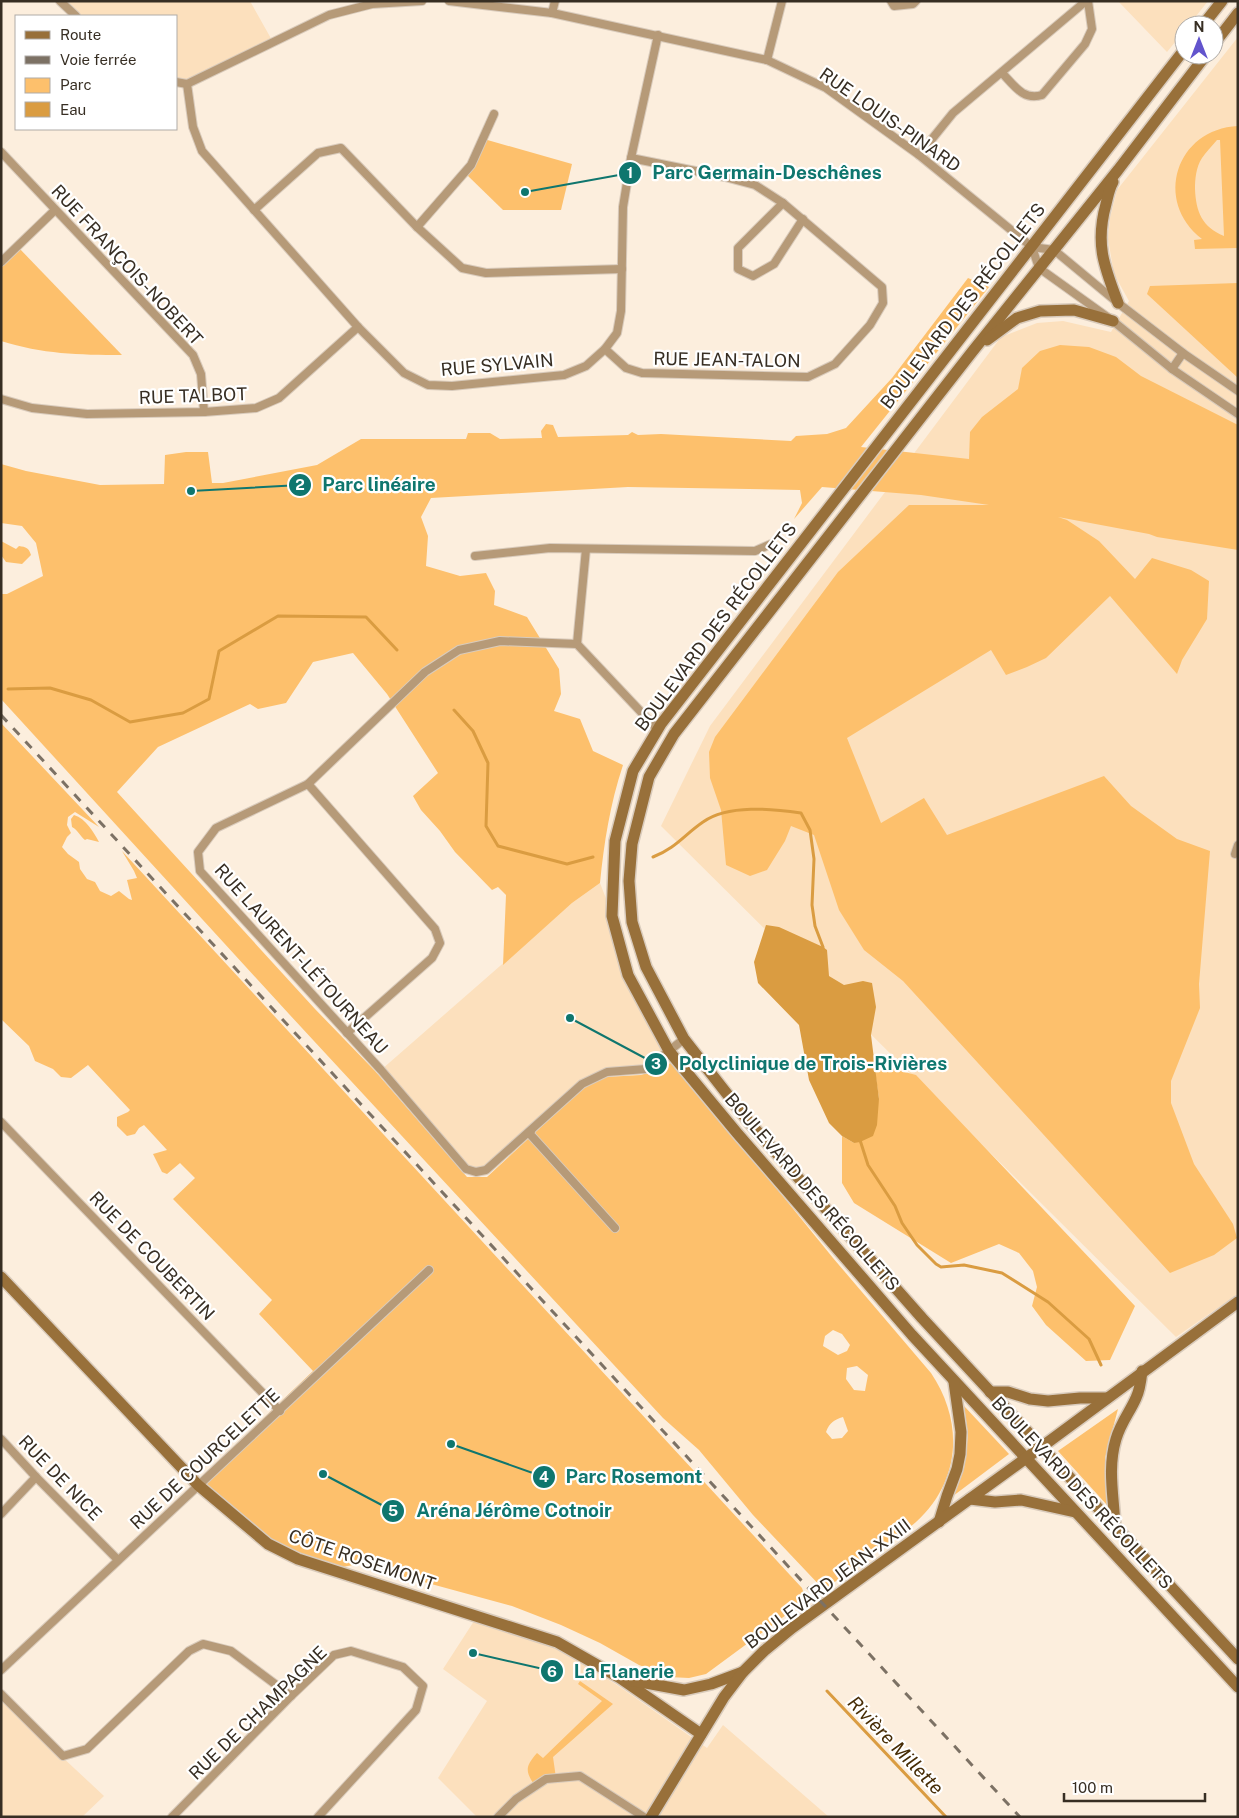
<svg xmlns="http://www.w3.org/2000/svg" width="1239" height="1818" viewBox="0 0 1239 1818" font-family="'Public Sans',sans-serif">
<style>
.built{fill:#fce0bd}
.green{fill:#fdc06c;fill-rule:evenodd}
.water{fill:#da9c41}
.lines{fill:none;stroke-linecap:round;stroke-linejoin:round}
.stream{stroke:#da9c41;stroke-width:3}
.street-casing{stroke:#d9cbbc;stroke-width:10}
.secondary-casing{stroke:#d9cbbc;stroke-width:14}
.street{stroke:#b69a78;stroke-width:8}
.secondary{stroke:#98703a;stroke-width:11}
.rail{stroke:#7c7164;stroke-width:3;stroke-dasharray:9 9;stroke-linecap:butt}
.labels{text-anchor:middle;stroke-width:4.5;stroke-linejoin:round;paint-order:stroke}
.street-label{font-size:18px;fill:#372e23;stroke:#fff}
.water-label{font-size:19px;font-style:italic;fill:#472d06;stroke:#fff}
.leader{fill:none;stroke:#0f766e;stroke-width:2}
.callout-dot{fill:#0f766e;stroke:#fff;stroke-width:2}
.mark-label{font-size:15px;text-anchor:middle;font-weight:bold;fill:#fff}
.callout-label{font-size:19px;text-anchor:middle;font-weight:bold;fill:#0f766e;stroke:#fff;stroke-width:4.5;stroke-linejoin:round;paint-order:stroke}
</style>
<rect width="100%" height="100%" fill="#fceedd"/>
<g class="built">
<path d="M60,1H250L273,42L187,84L176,82V16H76Z"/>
<path d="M1118,1H1208L1189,25H1184V31L1167,52Z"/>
<path d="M1238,37V1294L1176,1337L661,826L710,726L1001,337L1037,323L1063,321L1111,332L1129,301L1114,274L1108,239L1110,218L1117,190Z"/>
<path d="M600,883L612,914L628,975L669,1051L646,1069L607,1072L582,1084L486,1170L466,1169L381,1070L572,903Z"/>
<path d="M476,1618L553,1646L617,1685L707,1748L723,1725L829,1817H477L438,1778L487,1701L443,1669Z"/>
<path d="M1,1700L104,1796L82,1817H1Z"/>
</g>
<g class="green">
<path d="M1238,126V248L1195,249L1194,240L1202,239C1153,201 1176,129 1238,126ZM1217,140H1220L1224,236C1202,227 1196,212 1195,189C1195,179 1196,167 1202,158C1206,152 1212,146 1217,140Z"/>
<path d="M484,139L572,164L561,210H503L466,174Z"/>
<path d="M18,247L122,355C79,355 42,354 1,341V263Z"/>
<path d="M968,278L989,287L861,447L969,459L970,432L982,417L1018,389L1022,368L1040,351L1060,345L1089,347L1116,357L1141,376L1238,425V550L1157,537L1149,534L1058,517L1067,520L1099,541L1135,579L1152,558L1191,570L1209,581L1207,619L1182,660L1177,674L1110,596L1046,658L1027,667L1006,675L991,650L847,738L881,823L924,798L947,835L1104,776L1131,806L1177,839L1210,851L1199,984L1200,1008L1171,1081V1103L1194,1164L1233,1224L1237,1238L1214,1255L1170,1273L903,981L864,950L839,910L814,835L791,826L785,841L767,870L750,876L726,865L721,810L710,778L709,752L715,737L838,572L909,505H989L921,495L822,487L794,519L802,503L800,490L628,487L431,498L421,517L428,536L426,566L460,576L486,573L495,591L494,605L527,617L559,669L561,694L554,711L580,719L593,751L623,765C610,804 604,843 600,883L572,903L503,965L506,895L498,887L492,890L455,852L440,831L421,810L413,796L438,773L387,694L353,653L313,662L286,703L258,709L250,704L158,747L117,792L315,1009L375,1071L467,1177H487L584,1087L606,1077L641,1075L656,1070L662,1065L672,1063L677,1066L833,1258L931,1373C964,1422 961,1481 916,1522C907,1530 896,1537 885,1545C865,1560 844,1575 824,1590L753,1515L699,1450L663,1418L289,1014L1,699V594H7L43,576L36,543L22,526L1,523V464L26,471L100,485L164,484L165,455L186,452H208L212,483H223L317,465L361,439H466L468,433H490L500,439L542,438L541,431L546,424L553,425L558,437L628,435L632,432L638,435L661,434L791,441L796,436L827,434L846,428L892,378ZM833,1330L842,1334L850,1345L847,1351L838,1355L823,1346L825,1336ZM857,1366L868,1375L865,1391L854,1390L846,1379L847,1368ZM843,1417L848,1431L842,1438L832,1439L826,1432C830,1422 834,1420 843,1417Z"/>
<path d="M1238,283V378L1147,294L1150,286Z"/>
<path d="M1,541L16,549L19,546C26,547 29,548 31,555L22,564L6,562L1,555Z"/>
<path d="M1,723L99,827L75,812L68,817L67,825L71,833L67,837L62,847L68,854L79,862L80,869L87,879L95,882L100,891L111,896L119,891L129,899L132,900L127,880L137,878L134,871L122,851L802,1588L803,1591L809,1598L706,1674L689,1678L669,1677L639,1665L600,1643L561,1625L512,1606L358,1564L333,1569L270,1543L196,1482L313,1371L259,1314L272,1300L173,1199L195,1178L180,1163L167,1174L162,1172L153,1154L167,1150L144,1125L139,1128L135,1134L127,1136L117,1126V1117L128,1112L130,1110L88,1065L71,1078L61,1077L53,1069L35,1061L29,1046L1,1019Z"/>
<path d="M74,815C86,819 93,831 99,842L87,839L85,840C80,836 78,830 72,827L71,819Z"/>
<path d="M874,1064L916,1075L1135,1306L1110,1360L1086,1361L1046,1325L1032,1306L1037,1287L1033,1271L1019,1253L999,1244L951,1263L854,1203L842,1183V1136L854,1143L879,1099Z"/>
<path d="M964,1406L1009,1454L953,1496L964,1468L968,1435Z"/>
<path d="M1118,1409L1105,1458L1107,1505L1058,1451Z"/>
<path d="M580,1681L613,1704L553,1757L556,1778L535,1786C525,1771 525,1767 537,1753L543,1758L602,1701L578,1684Z"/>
</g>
<path class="water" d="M766,925L779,927L823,947L827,950L829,976L844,985L863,981L872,983L876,1007L871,1035L879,1099L877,1125L873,1136L860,1142L854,1143L842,1136L829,1123L809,1080L799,1025L758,983L754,962Z"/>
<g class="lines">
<g class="stream">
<path d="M8,689L50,688L91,700L130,722L183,713L209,699L219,651L278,616L366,617L397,650"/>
<path d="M454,710L473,731L488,763L486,826L498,846L567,864L593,857"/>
<path d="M653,857C676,848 684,835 703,822C728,804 773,809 801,813L810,830L814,859L812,905L815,926L823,947V951"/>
<path d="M860,1140L868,1165L895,1206L902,1223L917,1245L936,1264L941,1267L964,1265L1002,1273L1048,1302L1089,1339L1101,1365"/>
<path d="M827,1691L946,1817"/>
</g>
<defs>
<g id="street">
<path d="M60,1L76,16"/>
<path d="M449,1L552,13L767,60L826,88L919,155L1032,247L1054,250L1118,303L1183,353L1238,391"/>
<path d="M891,1L894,6L913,4L916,1"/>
<path d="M552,13L555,1"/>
<path d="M767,60L782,1"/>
<path d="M1002,73C1014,85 1023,101 1042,95L1085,44L1092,29L1088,1"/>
<path d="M176,82L187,84L329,15L372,4L422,1"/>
<path d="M187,84L193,127L202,151L358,327L404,373L428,385L452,386L564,375L586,366L605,349L617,333L621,311L623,207L631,158L658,35"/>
<path d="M1,152L193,355L201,374L204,412"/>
<path d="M919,155L953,113L1086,1"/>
<path d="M783,203L738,248V269L753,276L774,264L803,219"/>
<path d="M254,210L318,153L341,148L417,227L462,268L486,273L622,269"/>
<path d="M417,227L471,165L494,114"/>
<path d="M1032,247L1039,268L1113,321L1172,369L1238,414"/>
<path d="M1,262L55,210"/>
<path d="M605,349L626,368L642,373L808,377L835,364L870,325L883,303L882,287L783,203L755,185L725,177L631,158"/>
<path d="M1172,369L1183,353"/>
<path d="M1,399L32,408L87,414L204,412L256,408L279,398L358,327"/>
<path d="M475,556L550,548L755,551L771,544"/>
<path d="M577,644L586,549"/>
<path d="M658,730L577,644L500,641L459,650L425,672L308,784L216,828L198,852L200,871L381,1070L466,1169L476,1172L486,1170L582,1084L607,1072L646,1069L684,1039"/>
<path d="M308,784L435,929L440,943L432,958L347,1033"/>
<path d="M1235,854L1238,845"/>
<path d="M1,1122L280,1411"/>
<path d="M531,1131L529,1133L615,1228"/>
<path d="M1,1439L36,1477L118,1560"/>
<path d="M1,1514L36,1477"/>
<path d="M1,1670C143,1536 287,1404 429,1270"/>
<path d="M1,1694L63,1756L87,1749L189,1651L203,1644L231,1651L291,1696"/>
<path d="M172,1817L291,1696L334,1655L351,1651L403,1667L423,1686L416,1710L318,1817"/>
<path d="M498,1817L516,1799L546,1779L580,1776L644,1817"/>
</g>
<g id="secondary">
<path d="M1203,25L1222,1"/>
<path d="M1214,44L1238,13"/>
<path d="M1184,50L661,724L633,771L615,841L612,916L628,975L669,1051L737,1133L912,1335L1238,1687"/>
<path d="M1206,55L1118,170L972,352L674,734L649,777L632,844L629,881L632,922L646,967L684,1039L749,1122L922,1318L1238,1659"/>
<path d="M1113,182C1109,189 1108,196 1106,204C1095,244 1104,266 1118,303"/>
<path d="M987,340L1017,318L1040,311L1074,310L1113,321"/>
<path d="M1,1277L198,1485L268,1544L298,1559L557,1642L620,1678L701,1734"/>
<path d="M990,1392H1008L1030,1399L1048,1401L1080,1398H1107"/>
<path d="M970,1499L995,1502L1021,1500L1075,1512"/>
<path d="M939,1522L947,1496L957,1469L960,1454L961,1432L954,1382"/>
<path d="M1115,1527C1114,1497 1107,1469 1116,1439C1121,1422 1130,1412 1136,1398C1140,1390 1141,1380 1142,1371"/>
<path d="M624,1679L684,1690L711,1684L743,1672"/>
<path d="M651,1817L724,1697L743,1672L764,1651L792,1628L1051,1440L1238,1302"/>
</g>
</defs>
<use href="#street" class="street-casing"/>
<use href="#secondary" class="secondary-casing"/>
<use href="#street" class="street"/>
<use href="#secondary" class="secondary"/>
<path class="rail" d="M1,715L1020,1817"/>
</g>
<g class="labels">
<g class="street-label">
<text transform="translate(890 120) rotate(35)" y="6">RUE LOUIS-PINARD</text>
<text transform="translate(127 265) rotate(47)" y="6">RUE FRANÇOIS-NOBERT</text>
<text transform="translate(963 306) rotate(-52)" y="6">BOULEVARD DES RÉCOLLETS</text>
<text transform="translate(727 360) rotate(1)" y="6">RUE JEAN-TALON</text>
<text transform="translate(497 365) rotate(-5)" y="6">RUE SYLVAIN</text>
<text transform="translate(193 396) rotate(-2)" y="6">RUE TALBOT</text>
<text transform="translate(716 627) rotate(-53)" y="6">BOULEVARD DES RÉCOLLETS</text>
<text transform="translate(301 959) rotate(48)" y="6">RUE LAURENT-LÉTOURNEAU</text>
<text transform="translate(812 1192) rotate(49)" y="6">BOULEVARD DES RÉCOLLETS</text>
<text transform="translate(152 1256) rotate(46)" y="6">RUE DE COUBERTIN</text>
<text transform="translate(205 1459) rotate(-43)" y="6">RUE DE COURCELETTE</text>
<text transform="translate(60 1478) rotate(46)" y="6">RUE DE NICE</text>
<text transform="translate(1082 1493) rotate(47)" y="6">BOULEVARD DES RÉCOLLETS</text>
<text transform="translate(362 1560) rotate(19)" y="6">CÔTE ROSEMONT</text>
<text transform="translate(828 1584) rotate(-37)" y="6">BOULEVARD JEAN-XXIII</text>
<text transform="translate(258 1713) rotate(-44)" y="6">RUE DE CHAMPAGNE</text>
</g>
<g class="water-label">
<text transform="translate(896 1745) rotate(46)" y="7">Rivière Millette</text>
</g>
</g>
<path class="leader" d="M525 192L630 173M191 491L300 485M570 1018L656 1064M451 1444L544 1477M323 1474L393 1511M473 1653L552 1671"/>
<g class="callout-dot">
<circle cx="525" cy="192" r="5"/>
<circle cx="191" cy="491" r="5"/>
<circle cx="570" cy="1018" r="5"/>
<circle cx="451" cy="1444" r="5"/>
<circle cx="323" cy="1474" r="5"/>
<circle cx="473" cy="1653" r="5"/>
<circle cx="630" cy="173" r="12"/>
<circle cx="300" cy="485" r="12"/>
<circle cx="656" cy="1064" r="12"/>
<circle cx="544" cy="1477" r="12"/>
<circle cx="393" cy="1511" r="12"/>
<circle cx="552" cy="1671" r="12"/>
</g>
<g class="mark-label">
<text x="630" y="178">1</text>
<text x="300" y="490">2</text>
<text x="656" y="1069">3</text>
<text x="544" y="1482">4</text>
<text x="393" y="1516">5</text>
<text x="552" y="1677">6</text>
</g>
<g class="callout-label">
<text x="767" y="179">Parc Germain-Deschênes</text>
<text x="379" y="491">Parc linéaire</text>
<text x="813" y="1070">Polyclinique de Trois-Rivières</text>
<text x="634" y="1483">Parc Rosemont</text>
<text x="514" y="1517">Aréna Jérôme Cotnoir</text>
<text x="624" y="1678">La Flanerie</text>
</g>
<rect width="1239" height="1818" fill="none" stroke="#372e23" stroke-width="5"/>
<rect x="15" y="15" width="162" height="115" fill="#ffffff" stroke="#afaba7"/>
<rect x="25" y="31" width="25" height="8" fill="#98703a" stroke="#afaba7"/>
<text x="60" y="40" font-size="15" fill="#372e23">Route</text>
<rect x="25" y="56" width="25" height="8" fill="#7c7164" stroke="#afaba7"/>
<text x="60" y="65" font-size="15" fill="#372e23">Voie ferrée</text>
<rect x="25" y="78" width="25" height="15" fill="#fdc06c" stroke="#afaba7"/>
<text x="60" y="90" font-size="15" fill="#372e23">Parc</text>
<rect x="25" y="102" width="25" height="15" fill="#da9c41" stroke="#afaba7"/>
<text x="60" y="115" font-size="15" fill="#372e23">Eau</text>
<g transform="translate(1199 40)"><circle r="24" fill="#ffffff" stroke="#afaba7"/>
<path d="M0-4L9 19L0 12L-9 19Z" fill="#6254cd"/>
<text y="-8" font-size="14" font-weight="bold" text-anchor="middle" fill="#372e23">N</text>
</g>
<path d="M1064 1793v8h141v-8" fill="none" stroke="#372e23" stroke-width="2.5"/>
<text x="1072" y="1793" font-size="15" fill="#372e23" stroke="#ffffff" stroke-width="4" paint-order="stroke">100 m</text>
</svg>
